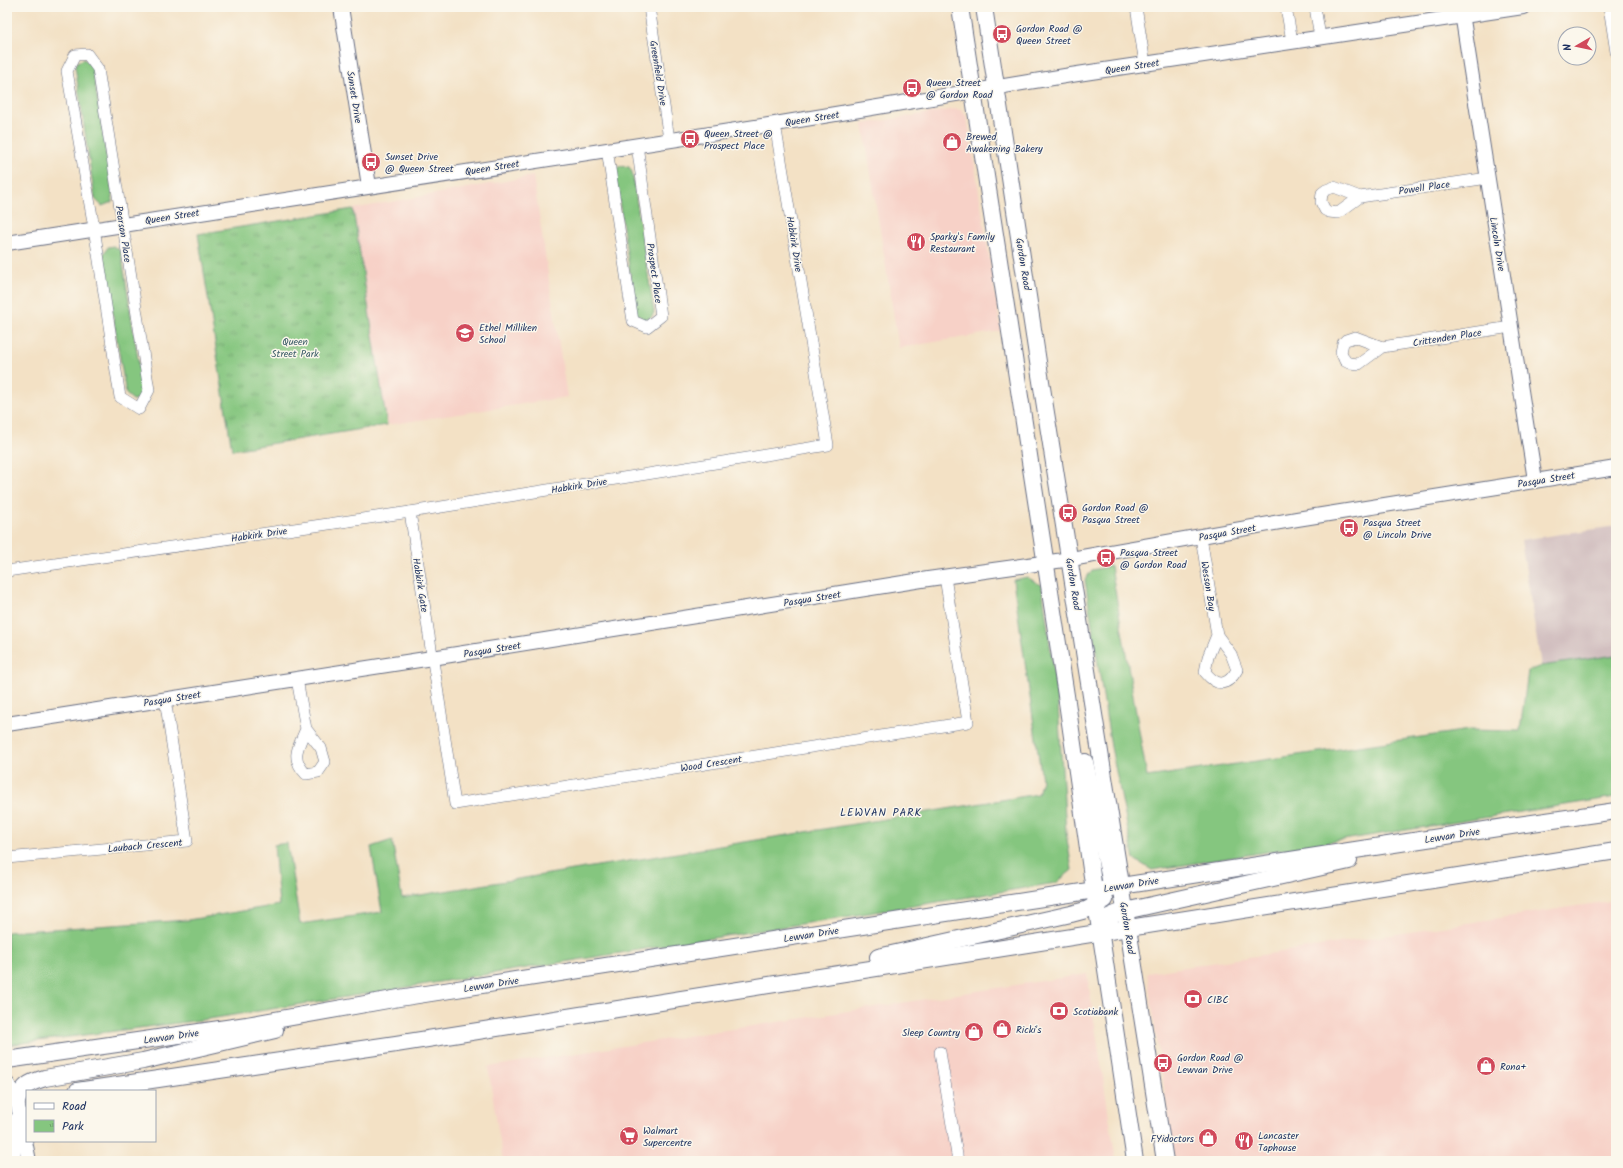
<svg xmlns="http://www.w3.org/2000/svg" width="1623" height="1168" viewBox="0 0 1623 1168" font-family="Kalam,sans-serif">
<style>
.built{fill:#f7d1c7}
.industrial{fill:#d2bfc0}
.grass{fill:#85c67f;stroke:#507a6e}
.park{fill:url(#park-tufts);stroke:#507a6e}
.lines{fill:none;stroke-linecap:round;stroke-linejoin:round}
.minor-casing{stroke:#676d82;stroke-width:12}
.tertiary-casing{stroke:#676d82;stroke-width:16}
.secondary-casing{stroke:#676d82;stroke-width:18}
.minor{stroke:#fff;stroke-width:11}
.tertiary{stroke:#fff;stroke-width:14}
.secondary{stroke:#fff;stroke-width:16}
.labels{text-anchor:middle;stroke-width:3;stroke-linejoin:round;paint-order:stroke}
.poi-label{font-size:10px;fill:#1b2f5e;stroke:#fbf7ec;text-anchor:start}
.street-label{font-size:10px;fill:#1b2f5e;stroke:#fbf7ec}
.park-label{font-size:10px;fill:#3b5c68;stroke:#fbf7ec}
.neighbourhood-label{font-size:11px;letter-spacing:1px;fill:#1b2f5e;stroke:#fbf7ec}
</style>
<defs>
<pattern id="park-tufts" width="24" height="20" patternUnits="userSpaceOnUse"><rect width="24" height="20" fill="#85c67f"/><path d="M3 7l-1-3M5 7V3M7 7l1-3M15 17l-1-3M17 17v-4M19 17l1-3" fill="none" stroke="#6ca16b"/></pattern>
</defs>
<rect width="100%" height="100%" fill="#fbf7ec"/>
<filter id="ink" filterUnits="userSpaceOnUse"><feTurbulence type="fractalNoise" baseFrequency=".025" numOctaves="2"/><feDisplacementMap in="SourceGraphic" scale="8" xChannelSelector="R" yChannelSelector="G"/><feConvolveMatrix kernelMatrix="1 2 1 2 8 2 1 2 1" color-interpolation-filters="sRGB"/></filter>
<filter id="wash" filterUnits="userSpaceOnUse"><feTurbulence type="fractalNoise" baseFrequency=".012" numOctaves="4" result="noise"/><feDisplacementMap in="SourceGraphic" scale="16" xChannelSelector="R" yChannelSelector="G"/><feGaussianBlur stdDeviation="0.9" result="paint"/><feColorMatrix in="noise" values="0 0 0 0 0 0 0 0 0 0 0 0 0 0 0 0 0 1.4 0 .05"/><feComposite in="paint" operator="in"/></filter>
<g filter="url(#wash)">
<rect width="100%" height="100%" fill="#f3e1c5"/>
<g class="built">
<path d="M955,109L961,110L967,117L1001,331L899,348L863,124Z"/>
<path d="M533,176L567,397L387,425L353,209Z"/>
<path d="M1616,900V1161H1175L1147,973Z"/>
<path d="M1087,974L1116,1161H503L488,1067Z"/>
</g>
<path class="industrial" d="M1616,526V655L1541,666L1521,540Z"/>
<g class="grass">
<path d="M84,59L92,66L113,197L112,202L102,206L95,199L75,66L77,62Z"/>
<path d="M620,166L629,167L632,172L654,312C652,318 648,320 643,320L636,313L615,174L616,169Z"/>
<path d="M114,246L121,251L143,391L138,399L133,400L126,394L103,255L108,247Z"/>
<path d="M1111,566L1147,777L1469,730L1520,731L1528,671L1541,666L1616,655V797L1152,870L1134,859L1111,747L1085,580L1092,570Z"/>
<path d="M1027,577L1042,586L1058,704L1066,833L1072,870L1056,883L209,1019L7,1045V932L188,920L279,905L274,845L287,843L300,924L382,912L371,847L392,840L402,898L1038,794L1042,780L1013,580Z"/>
</g>
<path class="park" d="M353,209L387,425L232,450L198,234Z"/>
</g>
<g filter="url(#ink)">
<g class="lines">
<defs>
<g id="minor">
<path d="M649,7L669,139"/>
<path d="M1136,7L1145,64"/>
<path d="M1286,7L1292,41"/>
<path d="M1315,7L1320,37"/>
<path d="M1609,7L1616,52"/>
<path d="M87,54L98,69L149,390L139,409L120,397L94,228L67,71L75,55Z"/>
<path d="M607,149L633,321L647,327L661,316L637,145"/>
<path d="M1360,197L1334,187L1326,190L1322,193L1321,202L1325,210L1329,212L1338,213L1360,197L1488,178"/>
<path d="M1382,347L1355,337L1346,340L1343,343L1341,352L1345,361L1349,363L1359,364L1382,347L1511,327"/>
<path d="M410,512L455,804L968,722L945,577"/>
<path d="M1201,537L1217,635L1231,654L1237,670C1227,687 1217,687 1205,672L1208,657L1217,635"/>
<path d="M7,571L410,512L828,445L775,124"/>
<path d="M297,679L306,729L321,748L325,762L318,772L306,774C290,758 298,747 306,729"/>
<path d="M7,858L187,841L165,699"/>
<path d="M940,1052L958,1161"/>
</g>
<g id="tertiary">
<path d="M341,7L369,186"/>
<path d="M1461,7L1535,480"/>
<path d="M7,243L775,124L1071,75L1523,7"/>
<path d="M7,724L432,658L928,579L1071,559L1297,519L1616,468"/>
<path d="M17,1101L29,1161"/>
<path d="M13,1161L16,1120"/>
</g>
<g id="secondary">
<path d="M960,7L1067,702L1094,890L1135,1161"/>
<path d="M984,7L1040,375L1165,1161"/>
<path d="M1085,762L1112,888"/>
<path d="M1100,932C1102,917 1112,915 1125,911L1349,861"/>
<path d="M878,957L1071,914L1086,910L1105,900"/>
<path d="M7,1060L247,1025L399,998L1069,894L1511,826L1616,811"/>
<path d="M7,1085L17,1101"/>
<path d="M77,1091L396,1044L1616,851"/>
<path d="M17,1101C24,1085 28,1083 45,1078L143,1061L275,1030"/>
</g>
</defs>
<use href="#minor" class="minor-casing"/>
<use href="#tertiary" class="tertiary-casing"/>
<use href="#secondary" class="secondary-casing"/>
<use href="#minor" class="minor"/>
<use href="#tertiary" class="tertiary"/>
<use href="#secondary" class="secondary"/>
</g>
</g>
<defs>
<symbol id="bus-disc" viewBox="-11 -11 22 22"><circle r="9.5" fill="#d1495b" stroke="#fbf7ec"/><path d="M-5-6H5V4H4V6H2V4H-2V6H-4V4H-5ZM-3.5-4V0h7V-4ZM-3.5 1.2v1.5H-2V1.2ZM2 1.2v1.5H3.5V1.2Z" fill="#fff"/></symbol>
<symbol id="shop-disc" viewBox="-11 -11 22 22"><circle r="9.5" fill="#d1495b" stroke="#fbf7ec"/><path d="M-5-2.5h2.3a2.7 3.5 0 0 1 5.4 0H5L5.5 6h-11ZM-1.5-2.5h3a1.5 2.3 0 0 0-3 0Z" fill="#fff"/></symbol>
<symbol id="restaurant-disc" viewBox="-11 -11 22 22"><circle r="9.5" fill="#d1495b" stroke="#fbf7ec"/><path d="M-5-6h1v4h1v-4h1v4h1v-4h1v5L-1.5 .5V6h-2V.5L-5-1ZM5-6V6H3V1.5H1.5Q1.5-4 5-6Z" fill="#fff"/></symbol>
<symbol id="school-disc" viewBox="-11 -11 22 22"><circle r="9.5" fill="#d1495b" stroke="#fbf7ec"/><path d="M0-5L7-2L0 1L-7-2ZM-4 1L0 2.5L4 1V4Q0 6-4 4Z" fill="#fff"/></symbol>
<symbol id="bank-disc" viewBox="-11 -11 22 22"><circle r="9.5" fill="#d1495b" stroke="#fbf7ec"/><path d="M-6-4H6V4H-6ZM0-2.3a2.3 2.3 0 1 0 0 4.6a2.3 2.3 0 1 0 0-4.6Z" fill="#fff"/></symbol>
<symbol id="supermarket-disc" viewBox="-11 -11 22 22"><circle r="9.5" fill="#d1495b" stroke="#fbf7ec"/><path d="M-6-5.5h2.5l.6 2H6L4.5 2H-2.5L-4.4-4H-6ZM-1.5 3.2a1.3 1.3 0 1 0 .1 0ZM3 3.2a1.3 1.3 0 1 0 .1 0Z" fill="#fff"/></symbol>
</defs>
<g fill-rule="evenodd">
<use href="#bus-disc" x="991" y="23" width="22" height="22"/>
<use href="#bus-disc" x="901" y="77" width="22" height="22"/>
<use href="#bus-disc" x="679" y="128" width="22" height="22"/>
<use href="#shop-disc" x="941" y="131" width="22" height="22"/>
<use href="#bus-disc" x="360" y="151" width="22" height="22"/>
<use href="#restaurant-disc" x="905" y="231" width="22" height="22"/>
<use href="#school-disc" x="454" y="322" width="22" height="22"/>
<use href="#bus-disc" x="1057" y="502" width="22" height="22"/>
<use href="#bus-disc" x="1338" y="517" width="22" height="22"/>
<use href="#bus-disc" x="1095" y="547" width="22" height="22"/>
<use href="#bank-disc" x="1182" y="988" width="22" height="22"/>
<use href="#bank-disc" x="1048" y="1000" width="22" height="22"/>
<use href="#shop-disc" x="991" y="1018" width="22" height="22"/>
<use href="#shop-disc" x="963" y="1021" width="22" height="22"/>
<use href="#bus-disc" x="1152" y="1052" width="22" height="22"/>
<use href="#shop-disc" x="1475" y="1055" width="22" height="22"/>
<use href="#supermarket-disc" x="618" y="1125" width="22" height="22"/>
<use href="#shop-disc" x="1197" y="1127" width="22" height="22"/>
<use href="#restaurant-disc" x="1233" y="1130" width="22" height="22"/>
</g>
<g class="labels">
<g class="poi-label">
<text x="1016" y="32">Gordon Road @<tspan x="1016" dy="12">Queen Street</tspan></text>
<text x="926" y="86">Queen Street<tspan x="926" dy="12">@ Gordon Road</tspan></text>
<text x="704" y="137">Queen Street @<tspan x="704" dy="12">Prospect Place</tspan></text>
<text x="966" y="140">Brewed<tspan x="966" dy="12">Awakening Bakery</tspan></text>
<text x="385" y="160">Sunset Drive<tspan x="385" dy="12">@ Queen Street</tspan></text>
<text x="930" y="240">Sparky's Family<tspan x="930" dy="12">Restaurant</tspan></text>
<text x="479" y="331">Ethel Milliken<tspan x="479" dy="12">School</tspan></text>
<text x="1082" y="511">Gordon Road @<tspan x="1082" dy="12">Pasqua Street</tspan></text>
<text x="1363" y="526">Pasqua Street<tspan x="1363" dy="12">@ Lincoln Drive</tspan></text>
<text x="1120" y="556">Pasqua Street<tspan x="1120" dy="12">@ Gordon Road</tspan></text>
<text x="1207" y="1003">CIBC</text>
<text x="1073" y="1015">Scotiabank</text>
<text x="1016" y="1033">Ricki's</text>
<text x="960" y="1036" text-anchor="end">Sleep Country</text>
<text x="1177" y="1061">Gordon Road @<tspan x="1177" dy="12">Lewvan Drive</tspan></text>
<text x="1500" y="1070">Rona+</text>
<text x="643" y="1134">Walmart<tspan x="643" dy="12">Supercentre</tspan></text>
<text x="1258" y="1139">Lancaster<tspan x="1258" dy="12">Taphouse</tspan></text>
<text x="1194" y="1142" text-anchor="end">FYidoctors</text>
</g>
<g class="street-label">
<text transform="translate(1132 66) rotate(-9)" y="4">Queen Street</text>
<text transform="translate(659 73) rotate(81)" y="4">Greenfield Drive</text>
<text transform="translate(355 97) rotate(81)" y="4">Sunset Drive</text>
<text transform="translate(812 118) rotate(-9)" y="4">Queen Street</text>
<text transform="translate(492 167) rotate(-9)" y="4">Queen Street</text>
<text transform="translate(1424 187) rotate(-8)" y="4">Powell Place</text>
<text transform="translate(172 216) rotate(-9)" y="4">Queen Street</text>
<text transform="translate(124 234) rotate(81)" y="4">Pearson Place</text>
<text transform="translate(795 244) rotate(81)" y="4">Habkirk Drive</text>
<text transform="translate(1498 244) rotate(81)" y="4">Lincoln Drive</text>
<text transform="translate(1024 264) rotate(81)" y="4">Gordon Road</text>
<text transform="translate(655 273) rotate(82)" y="4">Prospect Place</text>
<text transform="translate(1447 337) rotate(-9)" y="4">Crittenden Place</text>
<text transform="translate(1546 479) rotate(-9)" y="4">Pasqua Street</text>
<text transform="translate(579 485) rotate(-9)" y="4">Habkirk Drive</text>
<text transform="translate(1227 532) rotate(-10)" y="4">Pasqua Street</text>
<text transform="translate(259 534) rotate(-8)" y="4">Habkirk Drive</text>
<text transform="translate(1074 584) rotate(81)" y="4">Gordon Road</text>
<text transform="translate(421 585) rotate(81)" y="4">Habkirk Gate</text>
<text transform="translate(1209 586) rotate(81)" y="4">Wesson Bay</text>
<text transform="translate(812 598) rotate(-9)" y="4">Pasqua Street</text>
<text transform="translate(492 649) rotate(-9)" y="4">Pasqua Street</text>
<text transform="translate(172 698) rotate(-9)" y="4">Pasqua Street</text>
<text transform="translate(711 763) rotate(-9)" y="4">Wood Crescent</text>
<text transform="translate(1452 835) rotate(-9)" y="4">Lewvan Drive</text>
<text transform="translate(145 845) rotate(-5)" y="4">Laubach Crescent</text>
<text transform="translate(1131 884) rotate(-9)" y="4">Lewvan Drive</text>
<text transform="translate(1128 928) rotate(81)" y="4">Gordon Road</text>
<text transform="translate(811 934) rotate(-9)" y="4">Lewvan Drive</text>
<text transform="translate(491 984) rotate(-9)" y="4">Lewvan Drive</text>
<text transform="translate(171 1036) rotate(-8)" y="4">Lewvan Drive</text>
</g>
<g class="park-label">
<text x="295" y="345">Queen<tspan x="295" dy="12">Street Park</tspan></text>
</g>
<g class="neighbourhood-label">
<text x="881" y="816">LEWVAN PARK</text>
</g>
</g>
<rect width="1623" height="1168" fill="none" stroke="#fbf7ec" stroke-width="24"/>
<rect x="26" y="1090" width="130" height="52" fill="#fbf7ec" stroke="#a1a7b3"/>
<rect x="34" y="1103" width="20" height="6" fill="#ffffff" stroke="#a1a7b3"/>
<text x="62" y="1110" font-size="12" fill="#1b2f5e">Road</text>
<rect x="34" y="1120" width="20" height="12" fill="url(#park-tufts)" stroke="#a1a7b3"/>
<text x="62" y="1130" font-size="12" fill="#1b2f5e">Park</text>
<g transform="translate(1577 46) rotate(261)"><circle r="19" fill="#fbf7ec" stroke="#a1a7b3"/>
<path d="M0-3L7 15L0 10L-7 15Z" fill="#d1495b"/>
<text y="-6" font-size="11" font-weight="bold" text-anchor="middle" fill="#1b2f5e">N</text>
</g>
</svg>
